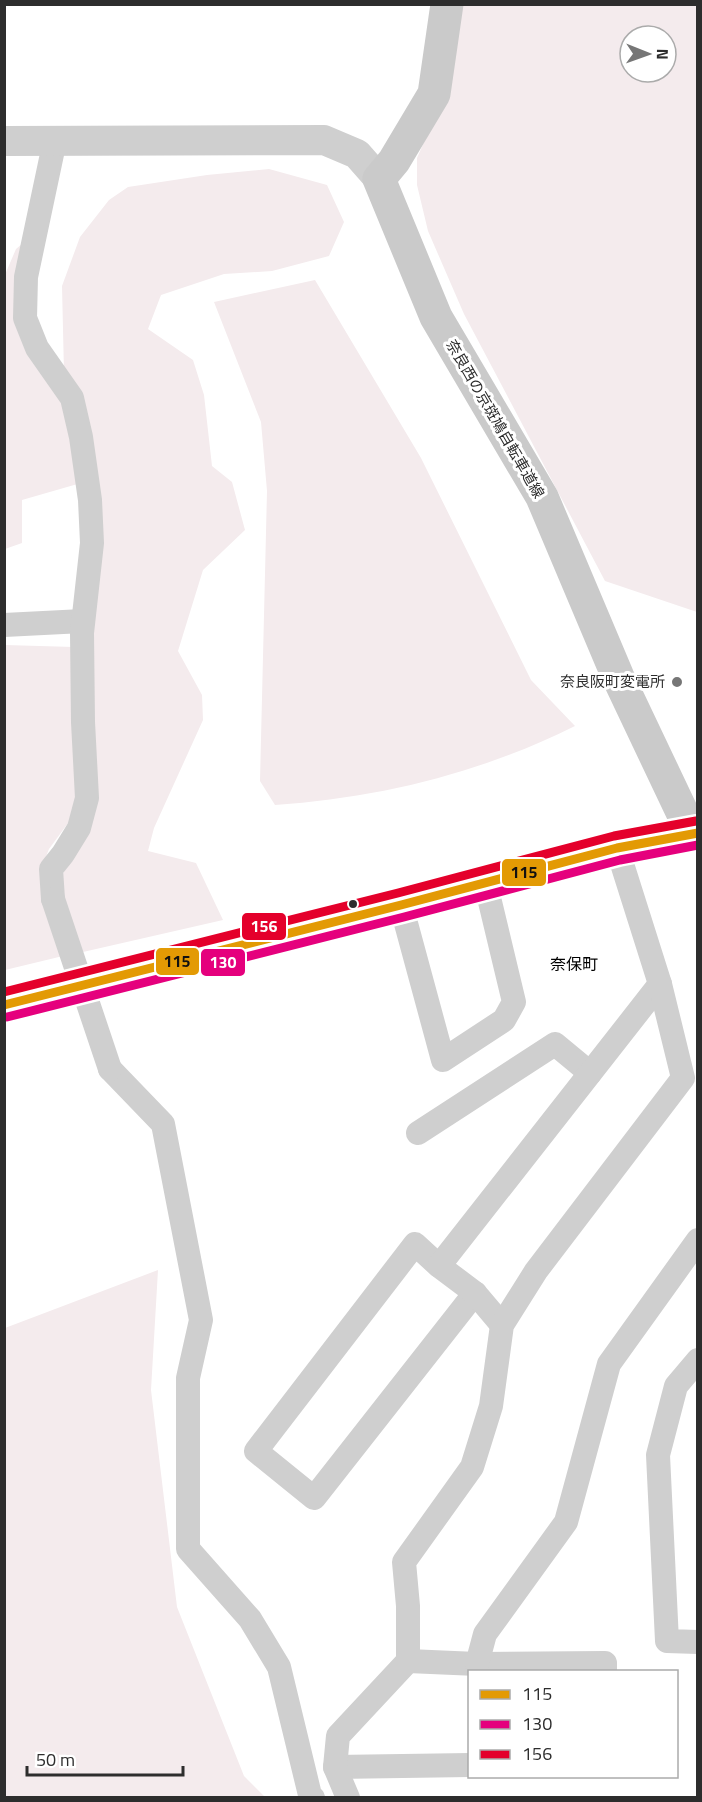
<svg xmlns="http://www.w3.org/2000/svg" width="702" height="1802" viewBox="0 0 702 1802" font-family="'Titillium Web','Noto Sans JP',sans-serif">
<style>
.green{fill:#f4ebed;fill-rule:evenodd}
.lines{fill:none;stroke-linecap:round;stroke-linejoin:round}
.minor{stroke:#cfcfcf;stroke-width:24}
.tertiary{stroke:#cfcfcf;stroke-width:30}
.secondary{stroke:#cacaca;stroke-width:33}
.primary{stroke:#c4c4c4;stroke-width:33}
.minor-bridge{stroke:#cfcfcf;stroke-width:24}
.bus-1-casing{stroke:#fff;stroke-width:14}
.bus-2-casing{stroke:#fff;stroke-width:14}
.bus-3-casing{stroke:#fff;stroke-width:14}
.bus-1{stroke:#e39a04;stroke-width:9}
.bus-2{stroke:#e5007d;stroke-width:9}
.bus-3{stroke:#e4002b;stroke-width:9}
.poi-dot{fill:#767676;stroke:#fff;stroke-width:2}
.bus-dot{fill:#2d2d2d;stroke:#fff;stroke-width:2}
.labels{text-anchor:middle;stroke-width:6;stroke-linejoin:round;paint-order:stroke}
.street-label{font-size:15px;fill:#2d2d2d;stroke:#fff}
.poi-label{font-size:15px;fill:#2d2d2d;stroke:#fff;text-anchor:end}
.neighbourhood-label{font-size:16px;fill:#000;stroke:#fff}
.line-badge{stroke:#fff;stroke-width:2}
.badge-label{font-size:16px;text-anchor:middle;font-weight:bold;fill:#fff}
.pale-badge-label{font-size:16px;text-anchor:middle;font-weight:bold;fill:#111}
</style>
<rect width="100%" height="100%" fill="#fff"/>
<g class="green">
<path d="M456,5H697V612L605,581L464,314L428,231L417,185V158L432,124ZM630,36H666V72H630Z"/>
<path d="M269,169L327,185L344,222L329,256L272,271L224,274L161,295L148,329L193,360L204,395L212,466L232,482L245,530L203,570L178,651L202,695L203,720L154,828L148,851L196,863L223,920L83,952L58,882L81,842L98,553L64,373L62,286L80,237L109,200L128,187L207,175Z"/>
<path d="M22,244L17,315L68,408L81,483L22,500V543L5,549L4,277L16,249Z"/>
<path d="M315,280L421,458L531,680L575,726C481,773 379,798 275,805L260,781L267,491L261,422L214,302Z"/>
<path d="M5,645L74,647L78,790L71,819L49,849L41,869L63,956L5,970Z"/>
<path d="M158,1270L151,1390L177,1607L244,1776L265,1797H5V1328Z"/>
</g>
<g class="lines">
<g class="minor">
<path d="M4,625L83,621"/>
<path d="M53,899L51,869L63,854L79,828L87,798L83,722L82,633L92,543L90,500L81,437L72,398L37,348L25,318L26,277L55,140"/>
<path d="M401,905L443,1060L504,1020L514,1002L485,881"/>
<path d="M110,1069L163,1124L201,1320L188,1378V1549L250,1619L279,1667L310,1795L313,1798"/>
<path d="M418,1133L555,1044L590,1073"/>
<path d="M439,1266L415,1244L256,1451L314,1498L475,1293"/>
<path d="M502,1325L475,1293L439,1266L660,984"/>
<path d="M698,1360L676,1386L658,1455L667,1641L698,1642"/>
<path d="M408,1661L477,1664L605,1663V1672"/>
<path d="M477,1664L485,1634L566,1522L609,1364L698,1240"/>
<path d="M335,1767L470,1765"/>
<path d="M348,1798L335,1767L338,1736L408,1661V1606L404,1562L472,1467L491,1406L502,1325L536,1271L683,1078L660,984L617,848"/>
</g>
<path class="tertiary" d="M4,141L324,140L357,154L379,179"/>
<path class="secondary" d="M447,4L434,94L394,161L379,179L436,317L542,497L618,677L692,833"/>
<path class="primary" d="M4,1005L401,905L617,848L698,833"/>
<path class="minor-bridge" d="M53,899L110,1069"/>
<defs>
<path id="bus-1" d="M4,1005L401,905L617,848L698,833"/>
<path id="bus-2" d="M7,1017L404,917L620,860L698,845"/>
<path id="bus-3" d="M4,992L398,893L614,836L696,821"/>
</defs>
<use href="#bus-1" class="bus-1-casing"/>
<use href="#bus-2" class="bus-2-casing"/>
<use href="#bus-3" class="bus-3-casing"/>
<use href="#bus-1" class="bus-1"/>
<use href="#bus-2" class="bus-2"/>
<use href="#bus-3" class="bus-3"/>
</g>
<circle class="poi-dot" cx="677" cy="682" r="6"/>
<circle class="bus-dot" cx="353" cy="904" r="5"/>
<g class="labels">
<g class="street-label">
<text transform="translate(495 419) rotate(60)" y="5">奈良西の京斑鳩自転車道線</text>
</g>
<g class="poi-label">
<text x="665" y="687">奈良阪町変電所</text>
</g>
<g class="neighbourhood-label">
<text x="574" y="970">奈保町</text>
</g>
</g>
<g class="line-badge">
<rect x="501" y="858" width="46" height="29" rx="6" fill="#e39a04"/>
<rect x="241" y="912" width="46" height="29" rx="6" fill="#e4002b"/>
<rect x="155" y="947" width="45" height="29" rx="6" fill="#e39a04"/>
<rect x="200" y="948" width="46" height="29" rx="6" fill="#e5007d"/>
</g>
<g class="badge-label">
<text x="264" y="932">156</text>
<text x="223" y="968">130</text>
</g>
<g class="pale-badge-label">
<text x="524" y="878">115</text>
<text x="177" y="967">115</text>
</g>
<rect width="702" height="1802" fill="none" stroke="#2d2d2d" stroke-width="12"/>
<rect x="468" y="1670" width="210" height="108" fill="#ffffff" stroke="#ababab" stroke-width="1.5"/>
<rect x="480" y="1690" width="30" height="9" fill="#e39a04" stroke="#ababab" stroke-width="1.5"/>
<text x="522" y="1700" font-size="18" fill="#2d2d2d">115</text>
<rect x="480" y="1720" width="30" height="9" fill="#e5007d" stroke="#ababab" stroke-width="1.5"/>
<text x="522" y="1730" font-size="18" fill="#2d2d2d">130</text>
<rect x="480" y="1750" width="30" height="9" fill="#e4002b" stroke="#ababab" stroke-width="1.5"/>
<text x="522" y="1760" font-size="18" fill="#2d2d2d">156</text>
<g transform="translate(648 54) rotate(91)"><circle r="28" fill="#ffffff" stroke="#ababab" stroke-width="1.5"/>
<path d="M0-4.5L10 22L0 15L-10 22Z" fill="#767676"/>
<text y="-9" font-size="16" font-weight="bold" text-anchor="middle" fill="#2d2d2d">N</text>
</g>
<path d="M27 1766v9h156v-9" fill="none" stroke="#2d2d2d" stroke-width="3"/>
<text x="36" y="1766" font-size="18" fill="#2d2d2d" stroke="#ffffff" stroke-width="4.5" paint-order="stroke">50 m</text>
</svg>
